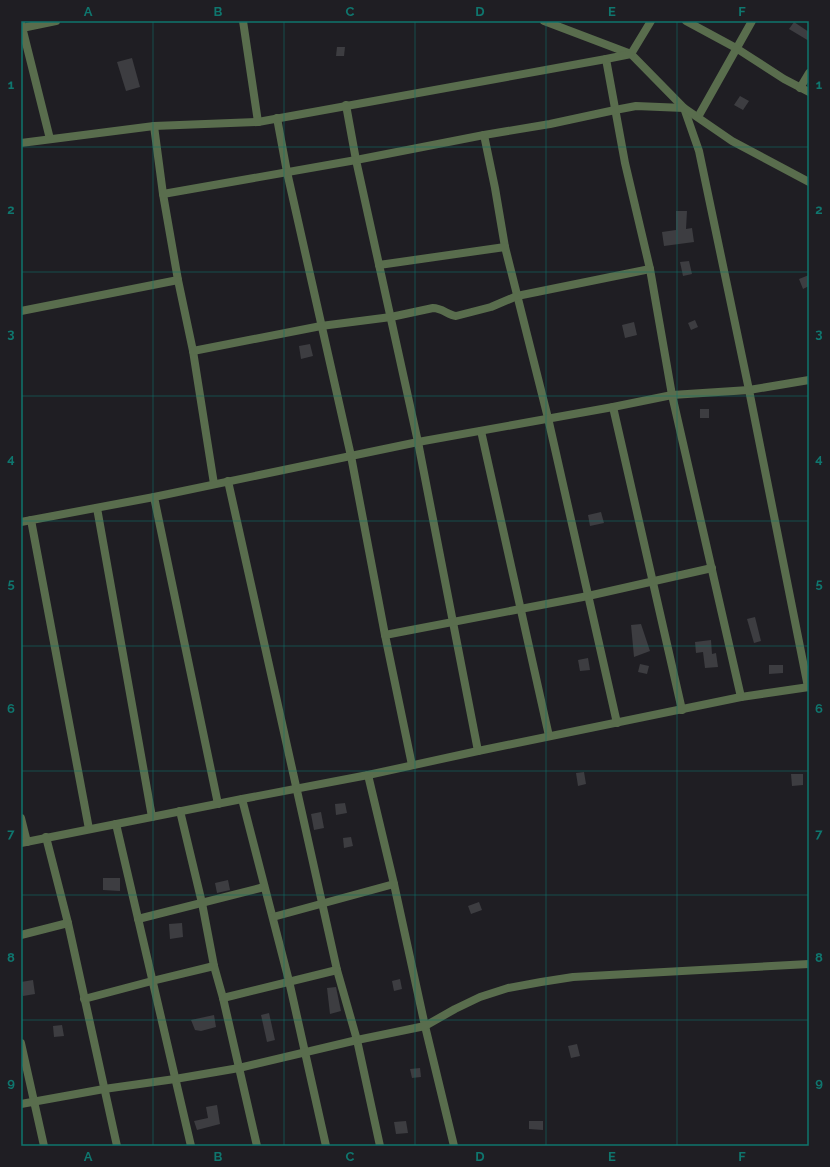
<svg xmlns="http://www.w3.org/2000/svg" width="830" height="1167" viewBox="0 0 830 1167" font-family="Raleway,sans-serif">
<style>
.building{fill:#3d3d41}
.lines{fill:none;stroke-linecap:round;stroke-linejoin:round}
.street{stroke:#596d4d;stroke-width:8}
.grid{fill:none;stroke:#0f766e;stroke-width:1;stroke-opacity:0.55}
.neatline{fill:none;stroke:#0f766e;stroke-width:1.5}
.grid-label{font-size:13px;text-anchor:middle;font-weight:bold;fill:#0f766e}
</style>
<rect width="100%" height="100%" fill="#1f1e23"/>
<g class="building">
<path d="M794,22L809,32V41L789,29Z"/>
<path d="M337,47H345L344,56H336Z"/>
<path d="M132,58L140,87L126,91L117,62Z"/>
<path d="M740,96L749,101L743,110L734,105Z"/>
<path d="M676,211H687L686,229L692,228L694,242L664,246L662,232L676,230Z"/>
<path d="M689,261L692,274L683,276L680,262Z"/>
<path d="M809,275V286L803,289L799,279Z"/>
<path d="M695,320L698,327L691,330L688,323Z"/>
<path d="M634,322L637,335L625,338L622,325Z"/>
<path d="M310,344L313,356L301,359L299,346Z"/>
<rect x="700" y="409" width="9" height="9"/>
<path d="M601,512L604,523L590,526L588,515Z"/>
<path d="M755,617L761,641L754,643L747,619Z"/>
<path d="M641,624L650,651L634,657L631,625Z"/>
<path d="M711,640L712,654L716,653L718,667L705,668L703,652L696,653L695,642Z"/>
<path d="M588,658L590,670L580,671L578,660Z"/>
<path d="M640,664L649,666L647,674L638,672Z"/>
<path d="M769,665H783V673L769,674Z"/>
<path d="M584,772L586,784L578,786L576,773Z"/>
<path d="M791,774H803V785L792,786Z"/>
<path d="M345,803L347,813L336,815L335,804Z"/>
<path d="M321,812L324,828L314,830L311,814Z"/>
<path d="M351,837L353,846L344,848L343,838Z"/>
<path d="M103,878H120V891L103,890Z"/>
<path d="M228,880L230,890L217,893L215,883Z"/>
<path d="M479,902L482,910L471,914L468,906Z"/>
<path d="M182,923L183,937L170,939L169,924Z"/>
<path d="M400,979L402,989L394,991L392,981Z"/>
<path d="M33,980L35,994L23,996L21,982Z"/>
<path d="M336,987L341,1011L330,1014L327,988Z"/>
<path d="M269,1013L275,1040L267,1042L261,1015Z"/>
<path d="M214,1015L216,1027L201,1031L195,1030L191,1020Z"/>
<path d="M62,1025L64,1036L54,1037L53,1026Z"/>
<path d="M577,1044L580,1056L571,1058L568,1046Z"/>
<path d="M420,1068L421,1077L412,1078L410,1069Z"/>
<path d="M217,1105L220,1124L197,1130L194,1121L208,1118L206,1107Z"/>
<path d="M406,1121L408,1133L396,1134L394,1122Z"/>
<path d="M529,1121H543V1130L529,1129Z"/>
</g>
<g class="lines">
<g class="street">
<path d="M243,21L258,122"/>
<path d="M544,21L631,54L684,108L699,151L749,390L808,687"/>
<path d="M686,21L736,48L784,79L809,92"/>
<path d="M21,23L50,139"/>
<path d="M22,28L56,21"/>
<path d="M606,59L625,163L650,269L672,395L741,697"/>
<path d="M800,88L809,73"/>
<path d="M346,105L356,160L418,442L478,751"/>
<path d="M698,117L752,21"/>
<path d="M277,118L287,172L351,456L385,635L412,765"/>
<path d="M154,126L163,194L178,280L193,351L214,484"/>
<path d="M484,135L495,188L505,247L548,418L617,723"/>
<path d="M21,143L154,126L258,122L606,59L631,54L651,21"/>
<path d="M163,194L356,160L484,135L550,124L615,110L636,106L684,108L732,141L809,182"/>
<path d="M379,265L505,247"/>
<path d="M21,311L178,280"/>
<path d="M193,351L321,326L391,317L433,308C442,308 448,315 456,316L491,307L517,296L650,269"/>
<path d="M613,407L682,710"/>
<path d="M481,431L549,736"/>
<path d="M228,481L337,970L357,1040L380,1146"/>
<path d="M154,497L218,804"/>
<path d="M97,508L152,817"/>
<path d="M31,520L89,829"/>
<path d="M21,522L154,497L418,442L613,407L672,395L749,390L809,380"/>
<path d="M385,635L588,596L712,568"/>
<path d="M368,775L394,884L425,1026L454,1146"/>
<path d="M242,799L289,981L326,1146"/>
<path d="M180,811L202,903L214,966L223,998L257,1146"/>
<path d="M21,818L27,842"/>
<path d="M116,824L191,1146"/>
<path d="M46,837L68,923L117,1146"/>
<path d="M21,843L242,799L368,775L478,751L741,697L809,687"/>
<path d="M273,917L394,884"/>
<path d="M138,919L264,887"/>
<path d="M21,935L68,923"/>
<path d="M223,998L337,970"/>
<path d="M84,999L152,981L214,966"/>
<path d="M21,1043L44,1146"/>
<path d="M21,1104L104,1089L175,1079L239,1068L357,1040L425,1026L455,1009L480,997L508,988L541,982L573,977L809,964"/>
</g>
</g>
<path class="grid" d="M153,21V1146M284,21V1146M415,21V1146M546,21V1146M677,21V1146M21,147H809M21,272H809M21,396H809M21,521H809M21,646H809M21,771H809M21,895H809M21,1020H809"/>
<rect width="830" height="1167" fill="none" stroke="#1f1e23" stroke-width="44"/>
<rect x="22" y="22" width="786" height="1123" class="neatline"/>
<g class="grid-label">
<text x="88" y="16">A</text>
<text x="218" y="16">B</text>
<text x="350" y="16">C</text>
<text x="480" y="16">D</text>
<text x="612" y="16">E</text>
<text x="742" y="16">F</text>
<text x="11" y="89">1</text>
<text x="819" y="89">1</text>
<text x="11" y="214">2</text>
<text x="819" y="214">2</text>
<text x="11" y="338">3</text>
<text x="819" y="338">3</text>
<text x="11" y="463">4</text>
<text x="819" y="463">4</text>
<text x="11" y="588">5</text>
<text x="819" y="588">5</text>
<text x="11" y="713">6</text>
<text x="819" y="713">6</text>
<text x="11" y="838">7</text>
<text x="819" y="838">7</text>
<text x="11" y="962">8</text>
<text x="819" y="962">8</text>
<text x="11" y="1087">9</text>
<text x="819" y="1087">9</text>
<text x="88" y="1161">A</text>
<text x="218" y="1161">B</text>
<text x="350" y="1161">C</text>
<text x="480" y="1161">D</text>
<text x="612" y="1161">E</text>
<text x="742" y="1161">F</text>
</g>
</svg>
